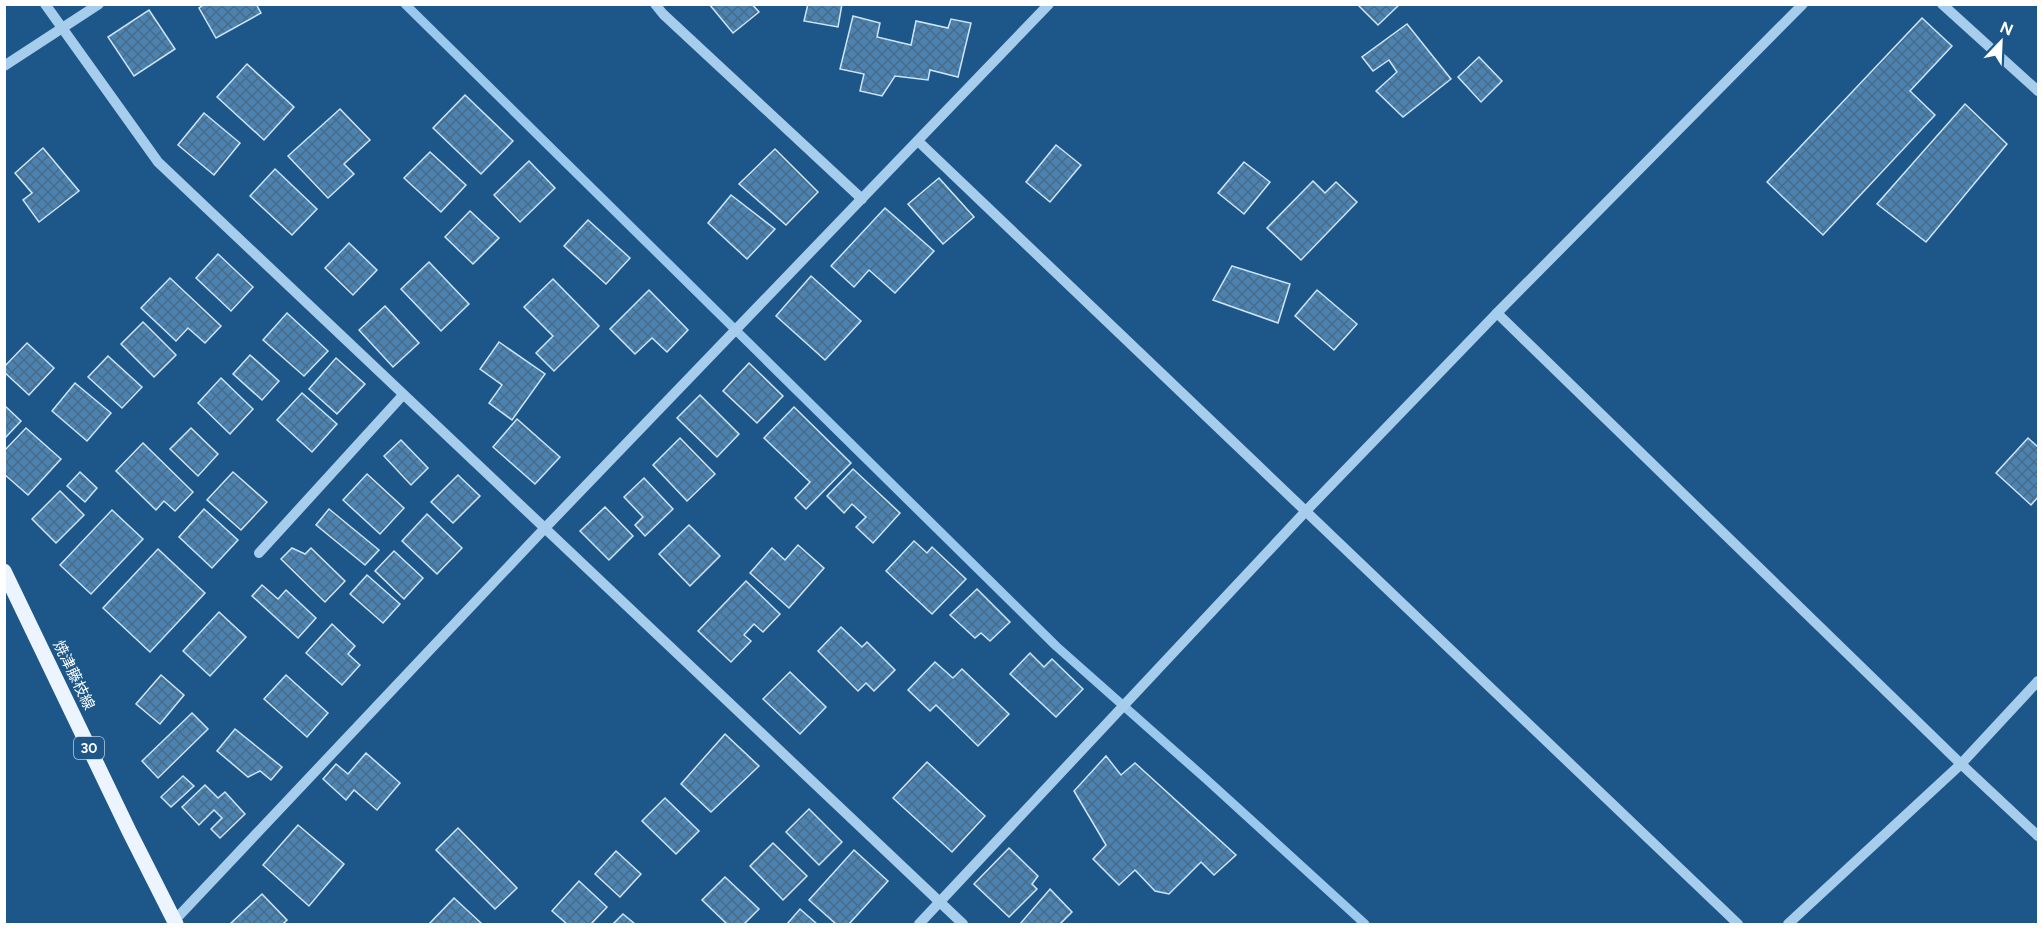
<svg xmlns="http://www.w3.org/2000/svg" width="2043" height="929" viewBox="0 0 2043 929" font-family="Figtree,'Noto Sans JP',sans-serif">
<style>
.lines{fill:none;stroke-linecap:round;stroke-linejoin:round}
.stream{stroke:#9bc9ed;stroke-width:9}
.building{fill:url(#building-cross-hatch);stroke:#cce5f8;stroke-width:1.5}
.minor{stroke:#a7cdec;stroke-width:10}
.major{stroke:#ecf5ff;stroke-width:15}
.labels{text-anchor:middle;stroke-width:6;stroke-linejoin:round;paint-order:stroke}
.shield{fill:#1d5789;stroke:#bbcddc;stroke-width:1.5}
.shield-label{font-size:14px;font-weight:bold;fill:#fff}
.street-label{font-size:15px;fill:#fff;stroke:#1d5789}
</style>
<defs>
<pattern id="building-cross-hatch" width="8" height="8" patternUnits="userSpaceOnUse" patternTransform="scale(1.5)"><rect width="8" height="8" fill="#4a83b2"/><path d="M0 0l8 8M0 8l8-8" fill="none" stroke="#4b6a84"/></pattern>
</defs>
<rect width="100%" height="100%" fill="#1d5789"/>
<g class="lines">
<path class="stream" d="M405,4L1056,646L1206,779L1365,924"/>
</g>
<g class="building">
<path d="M205,4H256L261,13L216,38L199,8Z"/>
<path d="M709,4H752L759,12L733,33Z"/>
<path d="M808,4H842L838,27L804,21Z"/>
<path d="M1357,4H1400L1378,25Z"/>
<path d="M149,10L175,49L134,76L108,37Z"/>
<path d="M853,16L880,23L877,37L911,45L916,21L948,28L951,19L971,23L958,77L930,70L928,80L895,76L882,96L860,91L864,74L840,69Z"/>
<path d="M1922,18L1952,46L1910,91L1935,115L1823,235L1767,182Z"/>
<path d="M1407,24L1451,79L1403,117L1376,91L1397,72L1389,60L1373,71L1362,57Z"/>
<path d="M1479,57L1502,81L1481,102L1458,77Z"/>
<path d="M247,64L294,107L264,140L217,97Z"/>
<path d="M465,95L513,141L481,174L433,128Z"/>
<path d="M1965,104L2007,144L1926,242L1877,204Z"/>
<path d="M340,109L370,140L344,164L354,174L328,198L288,156Z"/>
<path d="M204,113L240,143L214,175L178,145Z"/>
<path d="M1056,145L1081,165L1050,202L1026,182Z"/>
<path d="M43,148L79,191L39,222L23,200L32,193L15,173Z"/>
<path d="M775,149L818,192L786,225L739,184Z"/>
<path d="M430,152L466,185L441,212L404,178Z"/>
<path d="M529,161L555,188L520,222L494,195Z"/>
<path d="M1244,162L1270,182L1244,214L1218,193Z"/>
<path d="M275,169L317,209L292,235L250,196Z"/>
<path d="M939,178L974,217L943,244L908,204Z"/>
<path d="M1313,181L1325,193L1336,182L1357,202L1301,260L1267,228Z"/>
<path d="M731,195L775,229L747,259L708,223Z"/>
<path d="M885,208L934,251L895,293L869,270L854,287L831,266Z"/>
<path d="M470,211L499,238L473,264L445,237Z"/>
<path d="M588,220L630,258L606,284L564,246Z"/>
<path d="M349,243L377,270L353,295L325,268Z"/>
<path d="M218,254L253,287L231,311L196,278Z"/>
<path d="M429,262L469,304L441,331L401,289Z"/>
<path d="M1232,266L1290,284L1278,323L1213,300Z"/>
<path d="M811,276L861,321L825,360L776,316Z"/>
<path d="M170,278L221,326L205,343L188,328L176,341L141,308Z"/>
<path d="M553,279L599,326L554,371L536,353L553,336L524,307Z"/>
<path d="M649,290L688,330L667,352L652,338L635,354L610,329Z"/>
<path d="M1317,290L1357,324L1334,350L1295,316Z"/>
<path d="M385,306L419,343L393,367L359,330Z"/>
<path d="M287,313L328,351L304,376L263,340Z"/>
<path d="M143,322L176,355L154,377L121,344Z"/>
<path d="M499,342L545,374L512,420L489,403L502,385L480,369Z"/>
<path d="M27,343L54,368L29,395L4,372V367Z"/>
<path d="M250,355L279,381L262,400L233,374Z"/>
<path d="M108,356L142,387L122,408L88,377Z"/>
<path d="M336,358L365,384L337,414L309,389Z"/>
<path d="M749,363L783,396L757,423L723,391Z"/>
<path d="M221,378L253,409L230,434L198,403Z"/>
<path d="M75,383L111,413L87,441L52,411Z"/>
<path d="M302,393L337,424L312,452L277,420Z"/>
<path d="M700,395L739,434L717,457L677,418Z"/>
<path d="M4,405L21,421L4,439Z"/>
<path d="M794,407L851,463L806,509L795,498L810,482L764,438Z"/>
<path d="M517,419L560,457L535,484L493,447Z"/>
<path d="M26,428L61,459L28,495L4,474V451Z"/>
<path d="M191,428L218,454L198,476L170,449Z"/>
<path d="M680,438L715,474L687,501L653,465Z"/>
<path d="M2028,438L2038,447V497L2031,505L1996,473Z"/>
<path d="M401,440L428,468L411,485L384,456Z"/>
<path d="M143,443L193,492L175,511L164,501L156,510L116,471Z"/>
<path d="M853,469L900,513L873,543L856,527L866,517L852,504L844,513L827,496Z"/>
<path d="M80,472L97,488L85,502L67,486Z"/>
<path d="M233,472L267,502L241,530L207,500Z"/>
<path d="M367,474L404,508L380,534L343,500Z"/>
<path d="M458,475L480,496L453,523L431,502Z"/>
<path d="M644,478L673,509L645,536L635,525L643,517L624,497Z"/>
<path d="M60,491L84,515L56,543L32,519Z"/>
<path d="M605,507L633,536L609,560L580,531Z"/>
<path d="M204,509L238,540L212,568L179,537Z"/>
<path d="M329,509L379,550L365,565L316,525Z"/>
<path d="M112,510L143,539L91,594L60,565Z"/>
<path d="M427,514L462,548L437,574L402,541Z"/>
<path d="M689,525L720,556L690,586L659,554Z"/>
<path d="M914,541L927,553L932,547L966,579L932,614L886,571Z"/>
<path d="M798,545L824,568L789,608L750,573L772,548L785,560Z"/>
<path d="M292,548L305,554L311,548L345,581L325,602L281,559Z"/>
<path d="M158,549L205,593L150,652L103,608Z"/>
<path d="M394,551L423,578L404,599L375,571Z"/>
<path d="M367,575L400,604L383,623L350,594Z"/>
<path d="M746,581L780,614L763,632L754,624L744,635L751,641L731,662L698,631Z"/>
<path d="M262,585L278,599L286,590L316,618L298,638L252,596Z"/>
<path d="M977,589L1010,622L990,641L981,633L975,638L950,615Z"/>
<path d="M219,612L246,637L210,676L183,651Z"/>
<path d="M332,624L355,646L348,654L360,665L342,685L306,653Z"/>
<path d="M841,627L862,647L867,642L895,670L874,691L866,683L858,691L818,651Z"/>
<path d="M1030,653L1044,667L1052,659L1083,689L1056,717L1010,674Z"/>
<path d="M935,662L953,678L962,669L1009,714L978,746L936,705L930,711L908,690Z"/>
<path d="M790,672L826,707L800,734L763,699Z"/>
<path d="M161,675L184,695L160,724L136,704Z"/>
<path d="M286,675L328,713L307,737L264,699Z"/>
<path d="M192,713L208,729L158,778L142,761Z"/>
<path d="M235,729L282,767L271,780L260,771L248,777L217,751Z"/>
<path d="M725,734L759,766L711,812L681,784Z"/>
<path d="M366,753L400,783L377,810L354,790L346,800L323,779L336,764L348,774Z"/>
<path d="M1106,756L1121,775L1135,763L1236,855L1214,875L1201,862L1169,894L1155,891L1135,870L1119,885L1093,859L1106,845L1074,791Z"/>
<path d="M927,762L985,816L952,852L893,798Z"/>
<path d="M183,776L194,786L171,807L161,797Z"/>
<path d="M205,785L218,798L225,792L245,814L220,838L211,829L222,818L214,810L199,825L182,807Z"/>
<path d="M665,798L699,831L676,854L642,821Z"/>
<path d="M809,809L842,842L819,865L786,832Z"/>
<path d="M298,825L344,864L309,906L263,865Z"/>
<path d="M458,828L517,888L495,909L436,850Z"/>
<path d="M773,843L807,876L783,900L750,866Z"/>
<path d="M1009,848L1038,876L1032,884L1037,889L1009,917L974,884Z"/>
<path d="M854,850L888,881L849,924H836L809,900Z"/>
<path d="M616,851L641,874L620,897L595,874Z"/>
<path d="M725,877L759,909L744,924H727L702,900Z"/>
<path d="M579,881L607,907L591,924H567L552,911Z"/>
<path d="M1050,889L1072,912L1060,924H1020Z"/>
<path d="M262,894L287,920L283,924H230Z"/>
<path d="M454,898L482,924H429Z"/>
<path d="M800,909L817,924H787Z"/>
<path d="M623,914L635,924H613Z"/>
</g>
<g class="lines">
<g class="minor">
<path d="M45,4L158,162L963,924"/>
<path d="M655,4L663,14L862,199"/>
<path d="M1942,4L2038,91"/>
<path d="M4,66L99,4"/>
<path d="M918,141L1738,924"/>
<path d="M1497,313L1961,764L2038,836"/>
<path d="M259,553L403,395"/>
<path d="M174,921L544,529L1049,4"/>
<path d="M919,924L1305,512L1497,313L1803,4"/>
<path d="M1788,924L1961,764L2038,681"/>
</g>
<path class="major" d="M4,571L129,831L176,924"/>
</g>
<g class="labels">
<rect class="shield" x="74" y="737" width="30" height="22" rx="4.5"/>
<g class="shield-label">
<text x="89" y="753">30</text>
</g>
<g class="street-label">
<text transform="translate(74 675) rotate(64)" y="5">焼津藤枝線</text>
</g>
</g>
<rect width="2043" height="929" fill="none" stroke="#ffffff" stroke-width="12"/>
<g transform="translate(2001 42) rotate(23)" stroke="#1d5789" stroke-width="4.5" paint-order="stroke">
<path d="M0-4.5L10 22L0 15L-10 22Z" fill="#ffffff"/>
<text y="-9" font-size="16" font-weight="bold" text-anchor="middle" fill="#ffffff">N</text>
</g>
</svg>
